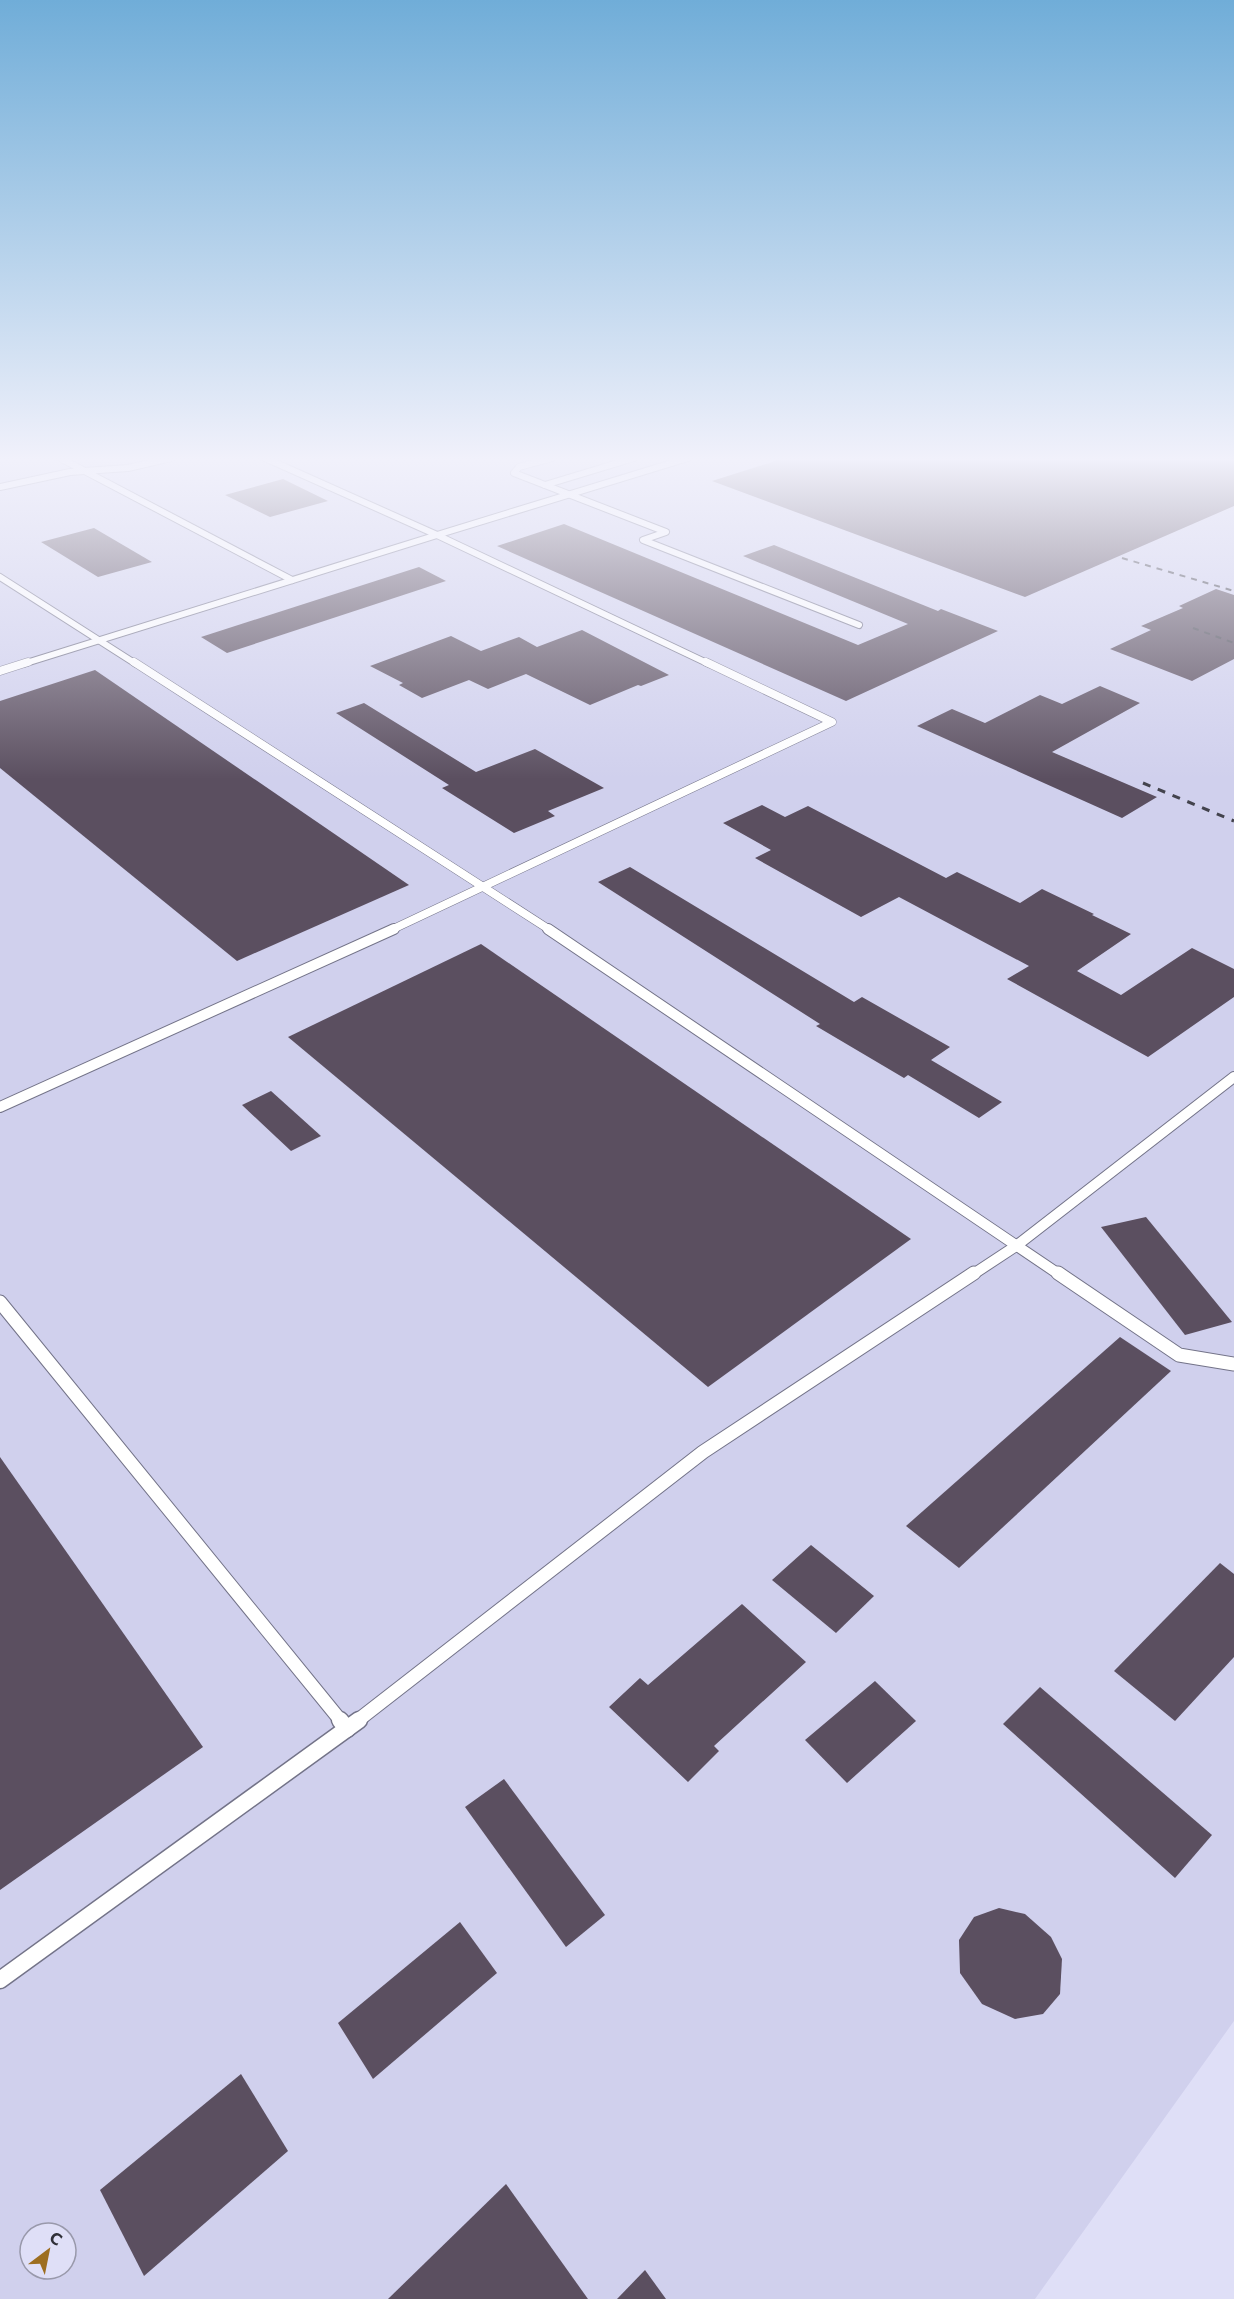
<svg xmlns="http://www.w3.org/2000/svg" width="1234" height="2299" viewBox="0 0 1234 2299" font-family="Commissioner,sans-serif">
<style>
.built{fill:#d0d0ed;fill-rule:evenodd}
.building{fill:#5b4f60}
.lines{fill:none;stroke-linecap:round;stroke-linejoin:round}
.service-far4-casing{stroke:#737388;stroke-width:8}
.service-far3-casing{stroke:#737388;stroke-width:9}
.service-far2-casing{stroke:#737388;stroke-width:12}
.service-far1-casing{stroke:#737388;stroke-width:15}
.service-casing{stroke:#737388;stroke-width:19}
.service-far4{stroke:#fff;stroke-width:6}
.service-far3{stroke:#fff;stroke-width:8}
.service-far2{stroke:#fff;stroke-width:10}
.service-far1{stroke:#fff;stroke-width:13}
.service{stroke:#fff;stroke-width:16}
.rail-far1{stroke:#43434d;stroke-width:2;stroke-dasharray:6 6;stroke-linecap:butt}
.rail{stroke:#43434d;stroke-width:3;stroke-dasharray:8 8;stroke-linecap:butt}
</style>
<rect width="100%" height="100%" fill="#dfdff7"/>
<path class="built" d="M0,458H1234V2021L1035,2299H0ZM30,2233H66V2269H30Z"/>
<g class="building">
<path d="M785,458H1234V506L1025,597L712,481Z"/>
<path d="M283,479L328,501L270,517L225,495Z"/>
<path d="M564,524L858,645L908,624L743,556L774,545L938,611L941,609L998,631L846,701L497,546Z"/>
<path d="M94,528L152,562L98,577L41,542Z"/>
<path d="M419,567L446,581L227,653L201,637Z"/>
<path d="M1216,589L1234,595V659L1192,681L1110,649L1151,630L1141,626L1183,608L1179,606Z"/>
<path d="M582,630L669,675L641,686L638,685L590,705L526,674L488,689L469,680L422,698L399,685L403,683L370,666L451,636L481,651L519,637L537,647Z"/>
<path d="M95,670L409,885L237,961L0,768V701Z"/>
<path d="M1100,686L1140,703L1052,752L1157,797L1122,818L917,726L952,709L985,723L1040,695L1062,704Z"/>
<path d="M364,703L476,772L535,749L604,788L548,811L555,816L514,833L442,788L449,785L336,713Z"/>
<path d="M762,805L785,817L808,806L946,878L957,872L1020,903L1042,889L1094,914L1092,915L1131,934L1077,971L1121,995L1192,948L1234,969V997L1148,1057L1007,979L1029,966L899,897L861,917L755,858L771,850L723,823Z"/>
<path d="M630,867L854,1002L862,997L950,1047L931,1060L1002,1102L979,1118L908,1075L904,1078L816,1026L820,1024L598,882Z"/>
<path d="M481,944L911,1239L708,1387L288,1037Z"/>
<path d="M271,1091L321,1136L291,1151L242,1105Z"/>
<path d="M1146,1217L1232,1322L1185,1335L1101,1227Z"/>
<path d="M1120,1337L1171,1371L959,1568L906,1526Z"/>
<path d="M0,1457L203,1747L0,1890Z"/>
<path d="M811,1545L874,1596L836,1633L772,1580Z"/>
<path d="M1220,1563L1234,1574V1657L1175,1721L1114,1671Z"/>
<path d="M742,1604L806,1662L714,1746L719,1751L688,1782L609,1707L640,1678L648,1685Z"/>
<path d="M875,1681L916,1721L847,1783L805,1740Z"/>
<path d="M1040,1687L1212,1835L1175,1878L1003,1724Z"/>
<path d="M504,1779L605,1915L566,1947L465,1807Z"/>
<path d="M999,1908L1025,1914L1051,1937L1062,1959L1060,1994L1043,2014L1015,2019L982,2004L960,1973L959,1940L974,1917Z"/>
<path d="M460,1922L497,1973L373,2079L338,2023Z"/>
<path d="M241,2074L288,2151L144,2276L100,2190Z"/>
<path d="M506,2184L588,2299H388Z"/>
<path d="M645,2270L666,2299H617Z"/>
</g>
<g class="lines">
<defs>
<g id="service-far4">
<path d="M60,458L292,580"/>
<path d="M552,458L519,467L514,473L666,532L643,540L859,625"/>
<path d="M688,458L437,535L709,664"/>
<path d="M545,485L634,458"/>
<path d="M0,487L70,472L128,468L171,458"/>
<path d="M0,577L136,664"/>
<path d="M23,664L437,535L265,458"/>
</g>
<g id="service-far3">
<path d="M134,662L550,930"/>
<path d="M0,671L28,662"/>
<path d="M391,930L832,722L706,662"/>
</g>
<g id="service-far2">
<path d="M548,929L1060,1275"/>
<path d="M0,1107L394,929"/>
<path d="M972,1275L1016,1246L1234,1077"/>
</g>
<g id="service-far1">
<path d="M1058,1273L1179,1355L1234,1364"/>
<path d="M0,1302L341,1721"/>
<path d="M357,1721L703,1452L974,1273"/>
</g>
<g id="service">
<path d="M340,1720L347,1729"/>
<path d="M0,1980L359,1720"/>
</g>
</defs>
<use href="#service-far4" class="service-far4-casing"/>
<use href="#service-far3" class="service-far3-casing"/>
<use href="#service-far2" class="service-far2-casing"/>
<use href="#service-far1" class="service-far1-casing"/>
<use href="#service" class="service-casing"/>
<use href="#service-far4" class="service-far4"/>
<use href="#service-far3" class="service-far3"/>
<use href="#service-far2" class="service-far2"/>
<use href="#service-far1" class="service-far1"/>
<use href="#service" class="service"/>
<g class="rail-far1">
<path d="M1122,558L1234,591"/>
<path d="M1193,628L1234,643"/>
</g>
<path class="rail" d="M1143,783L1234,821"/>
</g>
<linearGradient id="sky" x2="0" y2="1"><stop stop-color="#70add8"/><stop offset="0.59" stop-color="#f1f1fb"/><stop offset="1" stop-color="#f1f1fb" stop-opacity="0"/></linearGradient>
<rect width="1234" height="779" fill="url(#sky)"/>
<g transform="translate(48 2251) rotate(32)"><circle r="28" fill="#dfdff7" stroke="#9999ab" stroke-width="1.5"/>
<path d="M0-4.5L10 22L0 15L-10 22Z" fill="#9d6e20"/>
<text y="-9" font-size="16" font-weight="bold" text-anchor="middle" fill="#303038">С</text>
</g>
</svg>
